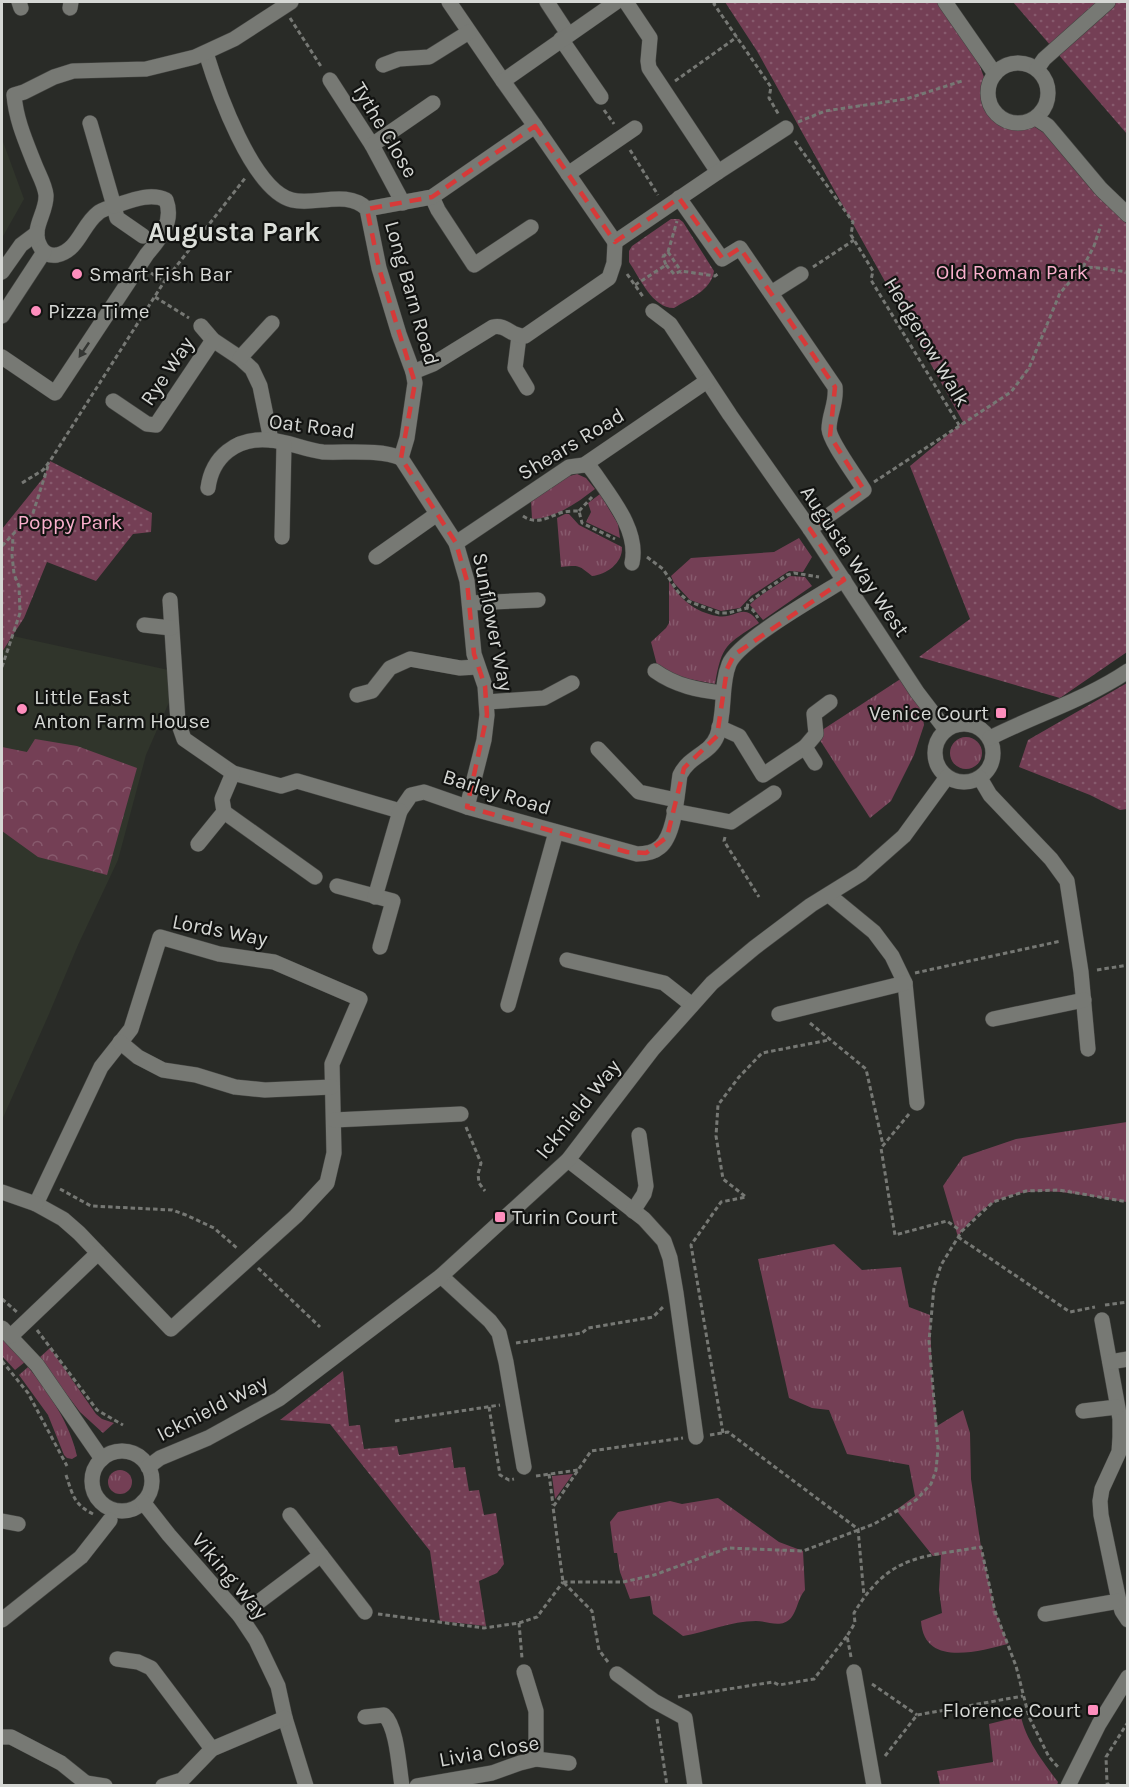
<svg xmlns="http://www.w3.org/2000/svg" width="1129" height="1787" viewBox="0 0 1129 1787" font-family="Karla,sans-serif">
<style>
.built{fill:#30352b}
.grass{fill:url(#grass-tufts)}
.forest{fill:url(#forest-crowns)}
.park{fill:url(#park-dots)}
.lines{fill:none;stroke-linecap:round;stroke-linejoin:round}
.minor-casing{stroke:#454643;stroke-width:16}
.path{stroke:#767874;stroke-width:3;stroke-dasharray:4.5 3;stroke-linecap:butt}
.minor{stroke:#777974;stroke-width:15}
.oneway{fill:#353734}
.marked{fill:none;stroke:#d63a39;stroke-width:4.5;stroke-dasharray:12 8;stroke-linejoin:round}
.poi-dot{fill:#fe8ebd;stroke:#121311;stroke-width:2}
.labels{text-anchor:middle;stroke-width:4.5;stroke-linejoin:round;paint-order:stroke}
.street-label{font-size:21px;fill:#d5d7d4;stroke:#121311}
.park-label{font-size:21px;fill:#fab0cd;stroke:#121311}
.poi-label{font-size:21px;fill:#d5d7d4;stroke:#121311;text-anchor:start}
.district-label{font-size:27px;font-weight:bold;fill:#dcdfda;stroke:#121311}
</style>
<defs>
<pattern id="grass-tufts" width="24" height="20" patternUnits="userSpaceOnUse" patternTransform="scale(1.5)"><rect width="24" height="20" fill="#743f55"/><path d="M3 7l-1-3M5 7V3M7 7l1-3M15 17l-1-3M17 17v-4M19 17l1-3" fill="none" stroke="#875a6d"/></pattern>
<pattern id="forest-crowns" width="20" height="18" patternUnits="userSpaceOnUse" patternTransform="scale(1.5)"><rect width="20" height="18" fill="#743f55"/><path d="M2 6a3 3 0 1 1 6 0M12 15a3 3 0 1 1 6 0" fill="none" stroke="#875a6d"/></pattern>
<pattern id="park-dots" width="8" height="8" patternUnits="userSpaceOnUse" patternTransform="scale(1.5)"><rect width="8" height="8" fill="#743f55"/><path d="M2 2h.1M6 6h.1" fill="none" stroke="#875a6d" stroke-width="1.8" stroke-linecap="round"/></pattern>
</defs>
<rect width="100%" height="100%" fill="#292b27"/>
<g class="built">
<path d="M2,139L24,199L2,238Z"/>
<path d="M13,636L173,671V693L146,755L118,860L78,945L49,1014L2,1120V652Z"/>
</g>
<g class="grass">
<path d="M577,474L586,478L595,489C577,503 556,518 532,519L531,501L566,477Z"/>
<path d="M600,494L618,524L620,538L586,522L591,512L588,503Z"/>
<path d="M565,514H569L579,525L622,547C623,563 606,575 592,576C578,565 580,565 561,567L557,518Z"/>
<path d="M799,538L812,557L803,572L789,571L751,596L740,608L721,611L690,600L674,583L671,576L691,558L774,552Z"/>
<path d="M790,576L805,577L812,586L763,620L750,605C753,599 782,582 790,576Z"/>
<path d="M669,581C680,599 695,612 717,616C736,620 743,600 759,623C726,645 722,644 715,684L673,676L657,665L651,642L666,628L669,623Z"/>
<path d="M902,678L922,711L924,725L914,755L891,801L870,818L816,734Z"/>
<circle cx="966" cy="753" r="16"/>
<path d="M1127,1122V1202C1062,1193 1003,1171 958,1237L943,1186L963,1157L1016,1139Z"/>
<path d="M834,1244L862,1270L901,1267L909,1307L930,1315L932,1379L937,1426L963,1410L970,1433L971,1479L981,1547L995,1611L1008,1644C979,1651 924,1668 921,1621L942,1613L939,1590L941,1555L933,1556L896,1510L915,1496L909,1465L847,1454L829,1410L812,1408L789,1398L758,1259Z"/>
<path d="M2,1338L25,1362L15,1370L2,1356Z"/>
<path d="M50,1348L96,1414L102,1419L114,1423L103,1433L80,1412L39,1358Z"/>
<path d="M28,1367C49,1392 70,1424 77,1456L72,1459L67,1458L64,1455L48,1415L19,1375Z"/>
<circle cx="120" cy="1482" r="12"/>
<path d="M573,1474L555,1499L552,1476Z"/>
<path d="M718,1498L779,1542L803,1551L805,1590C798,1598 797,1611 791,1618C781,1629 768,1621 756,1621C731,1621 707,1632 683,1636L653,1614L650,1596L630,1599L620,1572L617,1553H614L610,1522L618,1512L670,1501L682,1504Z"/>
<path d="M1021,1716C1025,1739 1044,1763 1058,1782L1057,1785H940L937,1771L993,1762L989,1724Z"/>
</g>
<path class="forest" d="M35,739L77,746L137,768L107,875L38,857L2,831V747L27,752Z"/>
<g class="park">
<path d="M725,2H942L974,50L996,110L1006,119L1032,125L1047,135L1094,191L1127,224V652L1060,698L919,657L970,619L910,466L963,422L757,51Z"/>
<path d="M1013,2H1127V134Z"/>
<path d="M671,219H679L683,222L714,271C711,291 690,298 674,308C652,308 640,278 629,262V251L632,246Z"/>
<path d="M50,461L152,513L151,532L133,534L96,581L47,562L24,618L2,652V529L44,477Z"/>
<path d="M1127,683V809L1120,810L1090,795L1019,767L1028,740Z"/>
<path d="M343,1371L349,1426L360,1425L364,1449L397,1446L399,1455L451,1447L454,1468L465,1467L469,1491L479,1490L484,1515L496,1513L504,1564L497,1573L479,1581L486,1626L440,1621L430,1551L330,1424L280,1420Z"/>
</g>
<g class="lines">
<defs>
<g id="minor">
<path d="M19,2L21,8"/>
<path d="M449,2L503,81"/>
<path d="M547,2L568,34"/>
<path d="M626,2L650,38L648,61L649,68L718,172"/>
<path d="M945,2L995,74"/>
<path d="M70,8L71,2"/>
<path d="M561,39L601,97"/>
<path d="M206,53C217,89 252,190 292,200C315,206 347,189 367,209L379,268L399,334L413,372L415,383L407,438L401,458"/>
<circle cx="1018" cy="93" r="30"/>
<path d="M383,65L399,59L429,57L469,32"/>
<path d="M1037,69L1044,59L1108,2"/>
<path d="M330,80L372,145L403,203"/>
<path d="M1036,118L1048,126L1101,189L1128,215"/>
<path d="M535,126L615,242"/>
<path d="M372,145L433,103"/>
<path d="M568,174L635,128"/>
<path d="M432,197L438,210L474,265L531,227"/>
<path d="M679,198L722,259L740,248L835,387C837,403 829,414 829,429C830,442 856,476 864,490L810,529"/>
<path d="M367,209L432,197L535,126L503,81L616,2"/>
<path d="M143,236L117,218L114,206C109,208 102,209 98,213C82,225 79,250 57,255C51,256 45,254 41,248C29,229 47,214 46,195C45,185 39,175 35,165C26,142 16,120 14,95L24,92L54,77L73,71L146,69L195,57L234,39L291,2"/>
<path d="M615,242L718,172L786,128"/>
<path d="M2,272L21,245L37,233"/>
<path d="M771,293L801,274"/>
<path d="M653,311L670,324L730,415L810,529L917,692L946,730"/>
<path d="M2,316L44,252"/>
<path d="M201,326L213,340L240,358L252,369L260,386L271,440"/>
<path d="M519,336L515,368L527,388"/>
<path d="M2,357L55,393L147,254C161,238 174,221 166,200C150,192 130,201 114,206L90,123"/>
<path d="M240,358L272,323"/>
<path d="M413,372L433,364L493,327C507,324 511,337 525,336L609,278L614,263L615,242"/>
<path d="M113,401L147,424L156,425L213,340"/>
<path d="M401,458L456,543L467,581L474,654L485,686L487,715L484,740L467,807"/>
<path d="M584,465L589,466L595,474C612,499 639,531 632,563"/>
<path d="M208,488C212,457 236,437 269,440C287,441 305,450 323,452C346,453 380,449 401,458"/>
<path d="M282,537L284,444"/>
<path d="M456,543L569,467L584,465L707,381"/>
<path d="M376,557L437,514"/>
<path d="M170,600L178,722L184,739L233,773L281,786L297,781L400,811L411,795L424,792L467,807L637,854C645,854 653,853 660,847C675,835 677,794 680,775C690,755 710,754 717,736C726,713 720,686 729,664C738,641 820,595 844,580"/>
<path d="M470,603L538,600"/>
<path d="M144,625L171,628"/>
<path d="M655,671C676,686 698,690 723,693"/>
<path d="M357,695L372,691L390,668L410,659L460,668L477,667"/>
<path d="M487,702L544,698L572,683"/>
<circle cx="964" cy="753" r="29"/>
<path d="M719,727L739,736L763,775L805,747L815,763"/>
<path d="M990,738C1035,715 1085,700 1128,671"/>
<path d="M805,747L816,734L814,714L830,702"/>
<path d="M598,749L639,792L676,800"/>
<path d="M980,778L990,795L1051,859L1067,881L1081,972L1088,1049"/>
<path d="M674,811L731,822L774,793"/>
<path d="M224,812L315,877"/>
<path d="M198,844L224,812L222,799L233,773"/>
<path d="M337,886L393,901L380,947"/>
<path d="M829,895L874,932L892,956L905,983L917,1103"/>
<path d="M375,897L400,811"/>
<path d="M160,937L219,954L274,962L360,999L332,1064L334,1153L327,1183L296,1216L171,1329L79,1233L63,1219L36,1204L101,1067L131,1029Z"/>
<path d="M567,960L664,983L692,1005"/>
<path d="M508,1005L556,832"/>
<path d="M779,1014L905,983"/>
<path d="M993,1019L1084,1000"/>
<path d="M120,1042L138,1057L163,1070L196,1075L235,1087L265,1090L332,1087"/>
<path d="M334,1120L461,1114"/>
<path d="M568,1160L644,1219L664,1241L670,1258L676,1293L696,1437"/>
<path d="M2,1192L36,1204"/>
<path d="M633,1211L644,1194L646,1186L639,1135"/>
<path d="M441,1276L490,1321L499,1333L506,1362L524,1467"/>
<path d="M1102,1320L1120,1419V1437L1119,1452L1102,1489L1100,1501L1101,1515L1119,1601L1122,1611L1128,1620"/>
<path d="M2,1328L37,1365L102,1459"/>
<path d="M11,1336L98,1253"/>
<path d="M1110,1362L1128,1359"/>
<path d="M1083,1411L1117,1407"/>
<circle cx="122" cy="1481" r="30"/>
<path d="M148,1467L160,1458L208,1438L279,1399L441,1276L568,1160L653,1049L712,983L754,948L811,905L861,874L904,836L947,777"/>
<path d="M143,1502L169,1535L240,1616L256,1640L278,1686L285,1718L306,1786"/>
<path d="M290,1515L365,1612"/>
<path d="M2,1521L18,1524"/>
<path d="M1045,1614L1119,1601"/>
<path d="M240,1616L321,1555"/>
<path d="M2,1620L81,1557L110,1520"/>
<path d="M117,1659L138,1662L151,1668L212,1749"/>
<path d="M524,1672L536,1711V1759"/>
<path d="M854,1672L874,1786"/>
<path d="M617,1674L654,1701L685,1718L695,1786"/>
<path d="M365,1717L384,1715C397,1726 399,1768 402,1786"/>
<path d="M2,1737H11L61,1763L86,1783"/>
<path d="M84,1786L86,1783L105,1786"/>
<path d="M163,1786L182,1780L212,1749L285,1718"/>
<path d="M417,1786L492,1773L520,1763L536,1759L569,1763"/>
<path d="M1068,1786L1099,1724L1128,1677"/>
</g>
</defs>
<use href="#minor" class="minor-casing"/>
<g class="path">
<path d="M715,2L714,4L771,87L769,98L779,115"/>
<path d="M290,18L322,68"/>
<path d="M675,81L737,37"/>
<path d="M604,110L614,124"/>
<path d="M798,122L825,111L906,99L962,81"/>
<path d="M795,141L853,222L851,235L873,271L871,280L959,425"/>
<path d="M630,150L658,195"/>
<path d="M668,252L681,271"/>
<path d="M666,265L674,274L681,271L715,276L718,274"/>
<path d="M813,267L854,240"/>
<path d="M1083,267L1094,246L1101,225"/>
<path d="M151,273L164,282"/>
<path d="M627,274L644,298"/>
<path d="M635,285L666,265L663,257L668,252L677,221"/>
<path d="M155,297L189,318"/>
<path d="M874,482L1011,392L1029,368L1060,293L1083,267L1099,268L1128,272"/>
<path d="M22,483L43,470L50,461L164,282L246,177"/>
<path d="M579,511L592,497"/>
<path d="M523,516C536,525 547,518 560,513C566,511 573,511 579,511L582,523L615,539"/>
<path d="M2,546L33,513L48,466"/>
<path d="M647,557L663,569L678,592L688,601L719,613H728L747,608L753,610L758,618"/>
<path d="M747,608L748,603L753,599L787,575L794,573L819,577"/>
<path d="M2,667L20,613L19,586L14,574L12,555L13,536"/>
<path d="M725,837L724,841L759,897"/>
<path d="M1097,970L1128,965"/>
<path d="M915,973L1061,941"/>
<path d="M810,1023L866,1069L883,1145"/>
<path d="M909,1114L881,1148L895,1235L947,1221L961,1231"/>
<path d="M466,1127L481,1163L478,1174L479,1183L485,1191"/>
<path d="M60,1189L91,1206L172,1210L186,1215L214,1228L238,1249"/>
<path d="M958,1237L1070,1312L1095,1307"/>
<path d="M258,1268L320,1327"/>
<path d="M2,1299L17,1312"/>
<path d="M1105,1305L1128,1302"/>
<path d="M37,1330L97,1410L123,1425"/>
<path d="M516,1343L582,1333L588,1328L653,1317L663,1307"/>
<path d="M2,1361L28,1393L67,1466"/>
<path d="M489,1407L500,1475L509,1480L514,1479"/>
<path d="M395,1421L500,1405"/>
<path d="M723,1433L691,1245L721,1202L746,1197L723,1179L716,1136L718,1105L739,1077L762,1053L829,1040"/>
<path d="M710,1435L728,1432L858,1529L864,1596"/>
<path d="M549,1474L553,1505"/>
<path d="M66,1475C73,1496 74,1505 95,1515"/>
<path d="M536,1476L578,1470"/>
<path d="M563,1582H623L654,1575L728,1548L803,1551L874,1524L916,1500L931,1484L936,1470L938,1448L929,1341L934,1287L941,1265L962,1231L993,1202L1026,1191L1059,1190L1128,1202"/>
<path d="M378,1614L484,1628L519,1623L537,1617L563,1582"/>
<path d="M519,1623L522,1658"/>
<path d="M851,1657L847,1636L855,1623L854,1613C866,1593 881,1574 903,1564C923,1554 959,1551 981,1547L995,1611L1016,1666L1029,1717L1049,1757L1059,1768"/>
<path d="M608,1662L599,1650L592,1611L563,1582L553,1507L591,1451L683,1438"/>
<path d="M872,1684L917,1715"/>
<path d="M678,1697L773,1682L779,1685L814,1679L847,1636"/>
<path d="M657,1719L667,1786"/>
<path d="M885,1756L917,1715L1023,1696"/>
<path d="M1110,1786L1107,1783L1106,1757L1128,1722"/>
</g>
<use href="#minor" class="minor"/>
</g>
<defs><path id="oneway-solid" d="M-6-.8H1V-3.2L6.5 0L1 3.2V.8H-6Z" transform="scale(1.5)"/></defs>
<use class="oneway" href="#oneway-solid" transform="translate(84 350) rotate(124)"/>
<path class="marked" d="M535,126L615,242L679,198L723,259L740,248L835,387L830,436L864,490L810,529L844,580L734,655L727,669L717,736L684,768L667,837L646,853L627,852L467,807L487,715L485,686L474,654L467,581L456,543L401,458L415,383L379,268L367,209L432,197Z"/>
<g class="poi-dot">
<circle cx="77" cy="274" r="6"/>
<circle cx="36" cy="311" r="6"/>
<circle cx="22" cy="709" r="6"/>
<rect x="995" y="707" width="12" height="12" rx="3"/>
<rect x="494" y="1211" width="12" height="12" rx="3"/>
<rect x="1087" y="1704" width="12" height="12" rx="3"/>
</g>
<g class="labels">
<g class="street-label">
<text transform="translate(385 130) rotate(59)" y="7">Tythe Close</text>
<text transform="translate(412 293) rotate(74)" y="7">Long Barn Road</text>
<text transform="translate(927 342) rotate(59)" y="7">Hedgerow Walk</text>
<text transform="translate(167 371) rotate(-56)" y="7">Rye Way</text>
<text transform="translate(312 426) rotate(7)" y="7">Oat Road</text>
<text transform="translate(571 444) rotate(-31)" y="7">Shears Road</text>
<text transform="translate(855 561) rotate(56)" y="7">Augusta Way West</text>
<text transform="translate(493 622) rotate(79)" y="7">Sunflower Way</text>
<text transform="translate(497 792) rotate(17)" y="7">Barley Road</text>
<text transform="translate(220 930) rotate(11)" y="7">Lords Way</text>
<text transform="translate(578 1109) rotate(-51)" y="7">Icknield Way</text>
<text transform="translate(212 1408) rotate(-27)" y="7">Icknield Way</text>
<text transform="translate(230 1576) rotate(50)" y="7">Viking Way</text>
<text transform="translate(489 1751) rotate(-10)" y="7">Livia Close</text>
</g>
<g class="park-label">
<text x="1012" y="279">Old Roman Park</text>
<text x="70" y="529">Poppy Park</text>
</g>
<g class="poi-label">
<text x="89" y="281">Smart Fish Bar</text>
<text x="48" y="318">Pizza Time</text>
<text x="34" y="704">Little East<tspan x="34" dy="24">Anton Farm House</tspan></text>
<text x="989" y="720" text-anchor="end">Venice Court</text>
<text x="512" y="1224">Turin Court</text>
<text x="1081" y="1717" text-anchor="end">Florence Court</text>
</g>
<g class="district-label">
<text x="234" y="241">Augusta Park</text>
</g>
</g>
<rect width="1129" height="1787" fill="none" stroke="#d5d7d4" stroke-width="6"/>
</svg>
